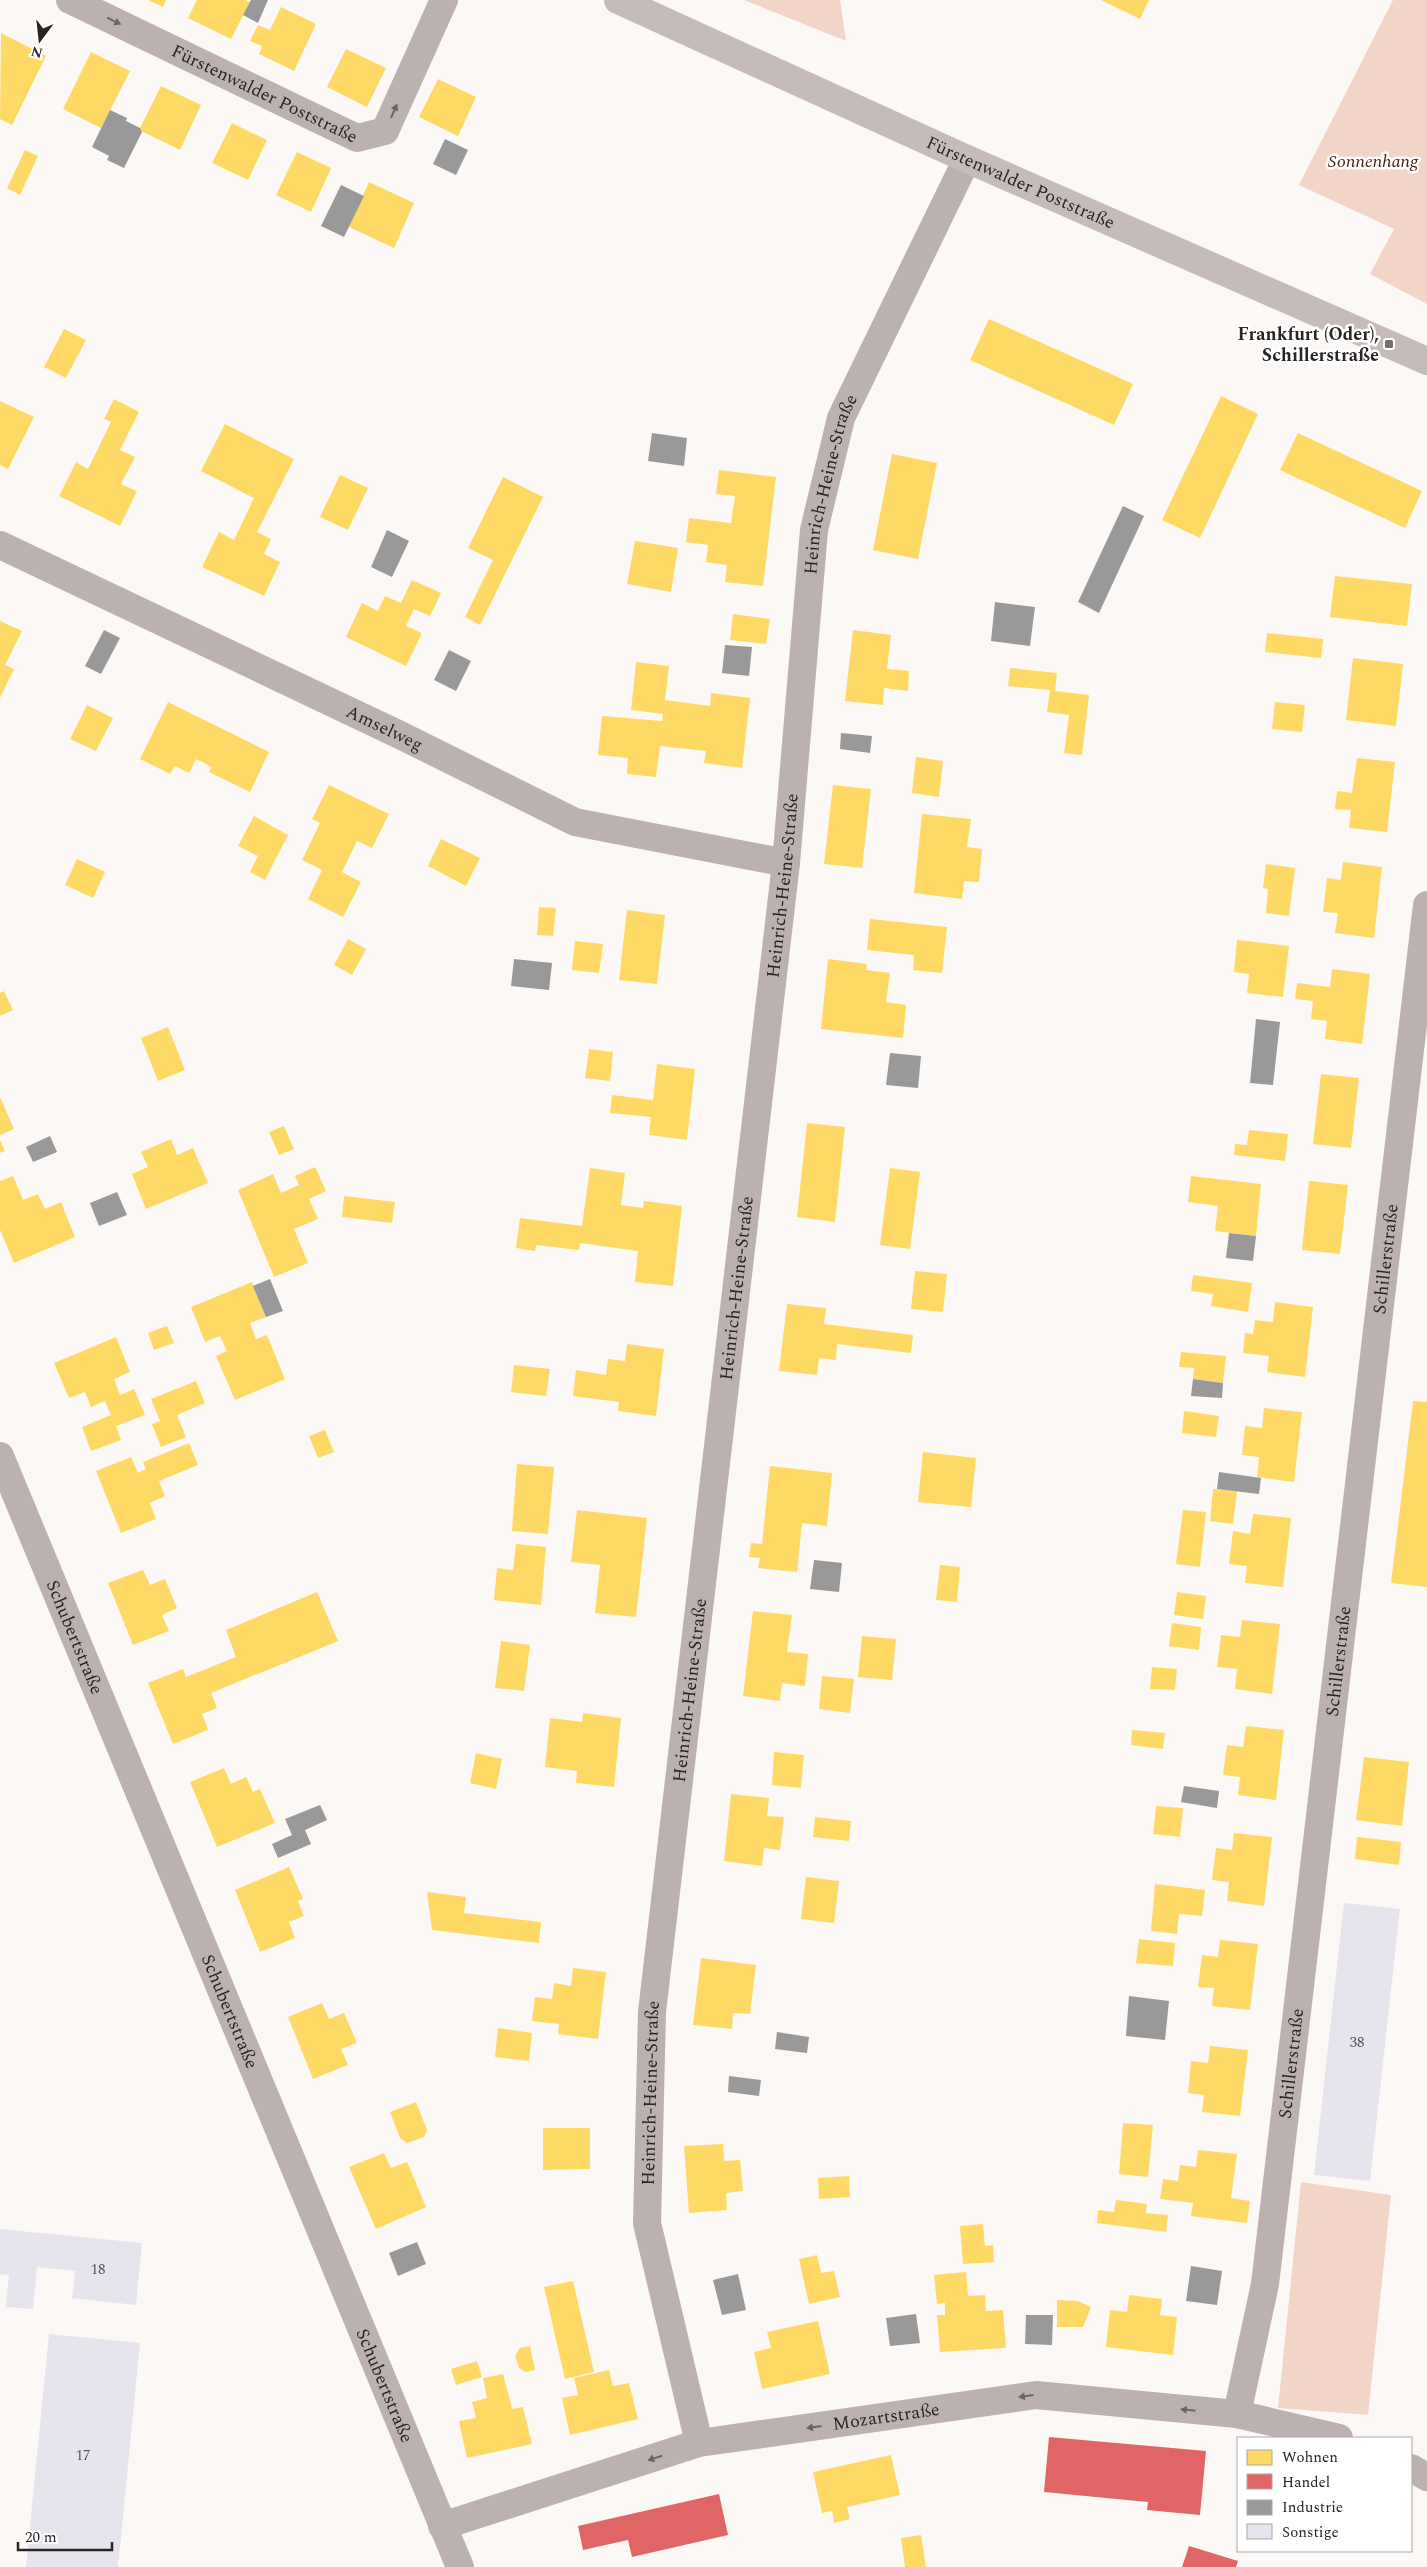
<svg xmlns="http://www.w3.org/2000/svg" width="1427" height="2567" viewBox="0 0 1427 2567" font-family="Spectral,serif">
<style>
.green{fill:#f3d5c8}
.homes{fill:#ffd966}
.shops{fill:#e06666}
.industry{fill:#999}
.building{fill:#e6e4ec}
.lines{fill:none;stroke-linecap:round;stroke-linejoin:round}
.street{stroke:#bbb1af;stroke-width:28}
.secondary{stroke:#c5bbb9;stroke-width:28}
.oneway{fill:#6b6463}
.poi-dot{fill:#736f6e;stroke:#fff;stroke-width:2}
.labels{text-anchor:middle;stroke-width:5;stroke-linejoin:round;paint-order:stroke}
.number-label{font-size:15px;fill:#595657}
.street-label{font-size:18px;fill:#292524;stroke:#fff}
.park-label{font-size:18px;font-style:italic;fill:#451e0a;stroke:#fff}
.poi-label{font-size:18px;font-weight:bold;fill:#292524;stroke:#fff;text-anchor:end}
</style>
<rect width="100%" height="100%" fill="#fcf8f6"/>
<g class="green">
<path d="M744,0H840L846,41Z"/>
<path d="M1393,0H1427V304L1370,274L1394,229L1299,185Z"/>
<path d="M1301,2182L1391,2195L1368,2415L1278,2408Z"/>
</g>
<g class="homes">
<path d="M148,0H166L163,7Z"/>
<path d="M197,0H245L250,2L231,39L188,18Z"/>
<path d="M1101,0H1149L1140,19Z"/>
<path d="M281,7L316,24L294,71L259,54L262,46L250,41L258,25L270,30Z"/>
<path d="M1,33L46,56L12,125L0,119Z"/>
<path d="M346,49L386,68L367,107L327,87Z"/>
<path d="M91,52L130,71L101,128L63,109Z"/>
<path d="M438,79L476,97L458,136L419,117Z"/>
<path d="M161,86L201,105L180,150L139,130Z"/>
<path d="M232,123L267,140L248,180L212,163Z"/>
<path d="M25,150L38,156L20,195L7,188Z"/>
<path d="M297,152L331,168L311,212L276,195Z"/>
<path d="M369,182L414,203L394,248L349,227Z"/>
<path d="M989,319L1133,384L1114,425L970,360Z"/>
<path d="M64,329L86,340L66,378L44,367Z"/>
<path d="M1221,396L1258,414L1200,538L1162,520Z"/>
<path d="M114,399L139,412L120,450L135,457L121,484L137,491L120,526L59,496L76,462L88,469L111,422L104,419Z"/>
<path d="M0,401L34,417L8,469L0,465Z"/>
<path d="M225,424L294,459L257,532L271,539L264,554L280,562L264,596L202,567L219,532L234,540L254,498L201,471Z"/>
<path d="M1298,433L1422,491L1405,528L1280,470Z"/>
<path d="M892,454L937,463L918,559L873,550Z"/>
<path d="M719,470L776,477L763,586L725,582L727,565L706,562L708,545L686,542L689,518L731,523L735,496L716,494Z"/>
<path d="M340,475L368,488L348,530L320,517Z"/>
<path d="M503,477L543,497L480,625L465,617L493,560L468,548Z"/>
<path d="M635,541L678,548L671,592L627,584Z"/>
<path d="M1335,576L1412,584L1407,626L1330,617Z"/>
<path d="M412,580L441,593L430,616L414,609L406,626L422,633L406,666L346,637L362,603L378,611L385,596L401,603Z"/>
<path d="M733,614L770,619L766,644L730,640Z"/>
<path d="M0,621L22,631L5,665L14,669L0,698Z"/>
<path d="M853,630L891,635L887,669L909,671L908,691L884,688L883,705L845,701Z"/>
<path d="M1267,633L1323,639L1321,658L1265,652Z"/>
<path d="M1353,658L1403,664L1396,726L1346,720Z"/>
<path d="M636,662L669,666L665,700L710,706L711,693L750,698L742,768L704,763L706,751L660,746L656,777L627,774L628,758L598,755L602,716L662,721L663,714L631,710Z"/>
<path d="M1010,668L1057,673L1055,691L1089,695L1082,755L1064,753L1069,715L1047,712L1050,690L1008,686Z"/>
<path d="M168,702L269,752L250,792L209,772L212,767L196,759L189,773L175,766L170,774L140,759Z"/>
<path d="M1275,702L1305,705L1302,732L1272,729Z"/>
<path d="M87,705L113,718L96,751L70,739Z"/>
<path d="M916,757L943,761L939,797L912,793Z"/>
<path d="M1357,758L1395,762L1387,832L1349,828L1351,810L1335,809L1337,791L1352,793Z"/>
<path d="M329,785L389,814L372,848L357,841L342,872L361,882L343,917L308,899L322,870L302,860L320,823L312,819Z"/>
<path d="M833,785L871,789L862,868L824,864Z"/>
<path d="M922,814L971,819L967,847L982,849L979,882L964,881L962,899L914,893Z"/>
<path d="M254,816L288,835L265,880L250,872L258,856L238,846Z"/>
<path d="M441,839L480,858L466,886L428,866Z"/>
<path d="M77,859L105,872L93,898L65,885Z"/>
<path d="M1343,862L1382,867L1374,938L1335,933L1338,913L1323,912L1327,878L1341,880Z"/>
<path d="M1266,864L1295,868L1289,916L1266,913L1268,889L1263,888Z"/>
<path d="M539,907L556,908L553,936L537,935Z"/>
<path d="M627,910L665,915L657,984L619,980Z"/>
<path d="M870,919L947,927L942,973L913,970L914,955L867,950Z"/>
<path d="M348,939L366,949L352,975L334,965Z"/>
<path d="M1237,940L1289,946L1283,997L1247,993L1249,974L1234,972Z"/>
<path d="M575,941L603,944L599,973L572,970Z"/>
<path d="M828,959L867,964L866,970L890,973L886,1002L906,1005L903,1038L821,1029Z"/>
<path d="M1332,969L1370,974L1362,1044L1325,1039L1327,1021L1311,1019L1313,1001L1295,999L1297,983L1330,987Z"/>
<path d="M4,991L13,1010L0,1016V993Z"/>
<path d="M168,1027L185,1070L158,1081L141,1038Z"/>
<path d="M589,1049L613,1052L610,1081L585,1078Z"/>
<path d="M657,1064L695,1069L687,1140L649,1135L651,1117L610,1113L612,1095L653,1100Z"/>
<path d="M1321,1074L1359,1078L1351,1148L1313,1144Z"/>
<path d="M0,1097L14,1129L0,1135Z"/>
<path d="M807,1123L845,1127L835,1222L797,1217Z"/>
<path d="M284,1126L294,1149L279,1155L269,1132Z"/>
<path d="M1249,1130L1288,1134L1285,1161L1234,1155L1235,1144L1247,1145Z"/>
<path d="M171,1139L177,1155L193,1148L208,1183L146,1209L132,1174L148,1167L141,1152Z"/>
<path d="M0,1140L5,1151L0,1153Z"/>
<path d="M315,1167L326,1191L309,1199L318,1219L294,1229L308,1263L274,1277L238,1190L273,1174L281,1193L299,1185L295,1176Z"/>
<path d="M590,1168L625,1173L621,1205L643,1208L644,1201L682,1206L673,1286L635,1282L638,1251L580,1243L579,1250L536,1245L535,1251L516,1248L520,1218L582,1226Z"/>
<path d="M890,1168L920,1172L910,1249L880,1245Z"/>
<path d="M13,1176L23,1200L38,1194L45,1209L61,1202L75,1237L14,1263L0,1230V1181Z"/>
<path d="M1191,1176L1261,1184L1256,1236L1215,1231L1218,1206L1188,1202Z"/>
<path d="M1309,1181L1348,1185L1340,1254L1302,1250Z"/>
<path d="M344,1196L395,1202L392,1223L342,1217Z"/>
<path d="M915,1271L947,1274L943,1312L911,1309Z"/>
<path d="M1193,1275L1252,1283L1248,1312L1211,1306L1213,1294L1191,1291Z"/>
<path d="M252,1282L266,1317L250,1323L256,1339L267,1335L285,1379L235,1400L216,1356L227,1351L220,1336L205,1342L191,1307Z"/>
<path d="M1275,1302L1313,1307L1305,1377L1267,1372L1269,1356L1243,1353L1245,1333L1253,1334L1255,1320L1273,1322Z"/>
<path d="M787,1304L826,1308L824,1324L913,1335L911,1353L837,1344L836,1360L819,1358L817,1375L779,1371Z"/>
<path d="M167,1326L174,1343L154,1350L148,1333Z"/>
<path d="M116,1337L130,1372L114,1379L120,1395L134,1389L145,1415L116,1426L121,1440L91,1451L82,1427L111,1415L105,1401L91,1407L85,1392L69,1398L54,1363Z"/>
<path d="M627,1344L664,1349L656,1416L618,1411L619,1402L573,1396L576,1370L606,1375L608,1359L625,1361Z"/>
<path d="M1181,1352L1226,1356L1223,1383L1193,1379L1194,1368L1179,1367Z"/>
<path d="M514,1365L550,1369L546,1396L511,1392Z"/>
<path d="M196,1381L205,1403L177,1415L186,1437L161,1447L152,1424L160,1421L151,1399Z"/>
<path d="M1413,1401L1427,1402V1587L1391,1583Z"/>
<path d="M1264,1408L1302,1412L1294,1482L1257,1477L1259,1457L1242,1455L1245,1426L1262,1428Z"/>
<path d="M1184,1411L1219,1416L1216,1437L1182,1433Z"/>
<path d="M325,1430L334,1452L318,1458L309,1436Z"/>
<path d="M189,1443L198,1465L159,1481L165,1496L150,1503L156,1519L121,1533L96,1471L131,1457L138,1473L146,1469L143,1462Z"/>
<path d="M923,1452L976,1458L971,1507L918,1502Z"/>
<path d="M517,1464L554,1467L548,1534L512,1531Z"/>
<path d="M770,1466L832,1473L827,1526L802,1523L797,1572L758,1568L760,1558L749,1557L751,1543L762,1544Z"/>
<path d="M1213,1489L1237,1491L1233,1524L1210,1521Z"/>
<path d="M577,1510L647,1518L636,1617L595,1613L600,1565L571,1562Z"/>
<path d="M1183,1510L1206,1512L1200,1567L1176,1564Z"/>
<path d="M1253,1514L1291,1518L1283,1587L1245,1583L1247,1566L1229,1564L1233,1531L1250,1534Z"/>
<path d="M516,1544L546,1547L541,1605L494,1600L497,1568L513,1570Z"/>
<path d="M940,1565L960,1567L957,1602L936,1600Z"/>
<path d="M143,1570L150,1585L165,1579L177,1608L162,1615L169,1631L133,1645L108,1583Z"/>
<path d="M317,1592L338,1641L211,1693L217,1708L202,1714L208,1730L173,1744L148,1683L183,1669L186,1677L236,1657L226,1630Z"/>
<path d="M1177,1592L1206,1596L1203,1619L1174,1615Z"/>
<path d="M753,1611L792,1615L787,1652L808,1654L805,1686L782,1683L780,1701L743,1696Z"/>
<path d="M1242,1620L1280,1624L1272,1694L1235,1689L1237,1669L1217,1667L1221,1635L1240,1637Z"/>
<path d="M1172,1623L1201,1627L1199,1650L1169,1646Z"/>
<path d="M862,1636L896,1639L892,1680L858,1677Z"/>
<path d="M501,1641L530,1645L524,1691L495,1688Z"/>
<path d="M1152,1667L1177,1669L1175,1690L1150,1689Z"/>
<path d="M822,1676L854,1679L850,1713L819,1709Z"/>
<path d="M583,1713L621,1718L614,1787L576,1783L577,1771L545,1767L550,1718L582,1722Z"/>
<path d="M1246,1726L1284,1730L1276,1800L1238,1795L1240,1777L1223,1775L1227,1745L1243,1747Z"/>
<path d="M1132,1730L1165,1733L1163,1749L1131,1745Z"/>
<path d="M774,1752L804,1755L801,1788L772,1785Z"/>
<path d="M476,1753L502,1759L496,1789L470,1783Z"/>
<path d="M1364,1757L1409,1762L1402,1826L1356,1820Z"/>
<path d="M224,1768L231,1784L246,1777L253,1792L260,1789L275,1823L217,1847L190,1782Z"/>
<path d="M731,1794L769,1798L767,1816L784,1817L780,1850L764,1848L762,1866L724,1861Z"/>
<path d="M1156,1806L1183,1808L1180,1837L1153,1834Z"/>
<path d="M815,1817L851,1821L849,1841L813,1837Z"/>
<path d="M1234,1833L1272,1837L1264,1906L1227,1901L1229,1882L1212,1880L1216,1848L1232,1850Z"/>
<path d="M1357,1837L1401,1842L1399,1865L1355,1859Z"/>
<path d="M289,1867L303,1899L298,1901L304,1916L289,1922L295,1938L260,1952L235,1890Z"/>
<path d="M806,1877L839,1881L834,1923L801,1919Z"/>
<path d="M1155,1884L1205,1890L1202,1916L1179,1914L1177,1934L1151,1931Z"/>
<path d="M427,1892L466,1897L464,1913L541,1922L539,1943L432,1930Z"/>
<path d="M1139,1939L1175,1943L1173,1966L1136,1963Z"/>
<path d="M1220,1940L1258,1944L1250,2010L1212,2006L1214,1988L1198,1987L1202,1955L1218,1957Z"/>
<path d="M701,1958L756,1965L750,2014L733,2013L732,2029L693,2025Z"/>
<path d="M573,1968L606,1972L598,2039L558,2034L559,2024L532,2021L535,1997L552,1999L554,1983L571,1986Z"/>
<path d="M322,2003L329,2019L344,2013L357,2043L341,2049L348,2065L313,2079L288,2017Z"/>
<path d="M498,2028L532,2033L529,2061L495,2057Z"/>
<path d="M1210,2046L1248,2050L1240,2116L1202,2112L1204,2095L1188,2093L1191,2061L1208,2063Z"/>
<path d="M416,2102L427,2130L424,2137L407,2143L400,2138L390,2112Z"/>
<path d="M1123,2123L1153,2125L1148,2177L1119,2174Z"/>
<path d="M543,2128H590V2169L543,2170Z"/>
<path d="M723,2144L724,2161L740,2160L743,2191L726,2193L727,2210L689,2213L684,2146Z"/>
<path d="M1198,2150L1237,2154L1231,2198L1250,2201L1247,2223L1191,2216L1193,2203L1160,2199L1163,2179L1178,2181L1180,2165L1196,2167Z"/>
<path d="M384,2153L391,2168L407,2162L426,2207L376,2229L349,2167Z"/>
<path d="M849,2176L850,2197L819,2199L818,2178Z"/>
<path d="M1116,2200L1147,2204L1146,2213L1168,2215L1166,2232L1097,2223L1098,2210L1114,2212Z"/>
<path d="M983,2224L985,2246L993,2245L994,2262L963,2264L960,2226Z"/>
<path d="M817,2255L821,2273L834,2271L840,2297L809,2304L799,2259Z"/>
<path d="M966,2272L968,2296L985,2295L986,2311L1003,2310L1006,2348L940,2352L937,2315H945V2303L937,2304L934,2275Z"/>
<path d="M573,2281L594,2372L565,2379L544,2287Z"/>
<path d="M1129,2295L1162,2299L1160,2315L1177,2317L1173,2355L1106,2347L1110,2310L1127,2312Z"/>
<path d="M1057,2300L1078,2301L1091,2307L1083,2327H1057Z"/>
<path d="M818,2321L830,2374L762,2389L754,2352L771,2348L767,2332Z"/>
<path d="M530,2346L535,2370L525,2372L519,2368L515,2356L520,2348Z"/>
<path d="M477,2361L482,2377L456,2385L451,2369Z"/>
<path d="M609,2370L613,2386L629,2383L638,2419L570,2435L562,2398L578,2395L574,2378Z"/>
<path d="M503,2374L512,2409L523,2407L532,2444L467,2458L459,2421L476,2418L472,2402L487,2398L483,2378Z"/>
<path d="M891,2455L900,2495L847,2507L850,2519L834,2523L832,2511L822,2513L813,2472Z"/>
<path d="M921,2535L926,2567H905L901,2538Z"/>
</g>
<g class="shops">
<path d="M1049,2437L1206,2451L1200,2515L1147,2510L1148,2502L1044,2492Z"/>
<path d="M719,2494L728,2535L632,2557L628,2540L583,2550L578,2526Z"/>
<path d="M1189,2546L1238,2561L1236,2567H1182Z"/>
</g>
<g class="industry">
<path d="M251,0H268L258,23L243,15Z"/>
<path d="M110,110L127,118L126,121L140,128L142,132L124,168L107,160L109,156L92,147Z"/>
<path d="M445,139L468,150L456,175L433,164Z"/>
<path d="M341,185L364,196L344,237L321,226Z"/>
<path d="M652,433L687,438L684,466L648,461Z"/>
<path d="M1123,506L1144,516L1099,613L1078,602Z"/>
<path d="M387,530L409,541L392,577L371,567Z"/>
<path d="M995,602L1035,607L1030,646L991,641Z"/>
<path d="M104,630L120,638L101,674L85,666Z"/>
<path d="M725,645L752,647L749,676L722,673Z"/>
<path d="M449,650L471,661L456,691L434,680Z"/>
<path d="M841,733L872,736L870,753L840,749Z"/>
<path d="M514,959L552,963L549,990L511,986Z"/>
<path d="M1256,1019L1280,1022L1273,1085L1250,1083Z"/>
<path d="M890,1053L921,1056L918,1088L886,1085Z"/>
<path d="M50,1136L57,1152L33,1162L26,1147Z"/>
<path d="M117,1192L127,1215L99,1226L90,1203Z"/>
<path d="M1229,1233L1256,1236L1253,1261L1226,1258Z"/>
<path d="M270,1279L283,1311L266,1317L253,1286Z"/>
<path d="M1193,1379L1223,1383L1222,1398L1191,1396Z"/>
<path d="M1219,1472L1261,1478L1259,1494L1217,1489Z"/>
<path d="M814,1560L842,1563L839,1592L810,1589Z"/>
<path d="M1184,1786L1219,1791L1217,1808L1181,1802Z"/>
<path d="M320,1805L327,1820L305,1830L311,1844L278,1858L272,1844L292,1835L285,1819Z"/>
<path d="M1129,1996L1169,2001L1165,2040L1126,2036Z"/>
<path d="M777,2032L809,2037L807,2053L775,2049Z"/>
<path d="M729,2076L761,2080L759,2096L728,2092Z"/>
<path d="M417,2242L426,2264L398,2276L389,2253Z"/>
<path d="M1191,2266L1222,2271L1217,2305L1186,2301Z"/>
<path d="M738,2274L746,2310L722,2315L713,2280Z"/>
<path d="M916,2314L920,2343L890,2346L886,2318Z"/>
<path d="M1026,2315H1053L1052,2345L1025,2344Z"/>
</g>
<g class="building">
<path d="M1344,1903L1400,1909L1370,2181L1314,2175Z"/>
<path d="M0,2229L142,2243L136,2305L72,2298L75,2271L37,2267L33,2309L6,2307L9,2275L0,2274Z"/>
<path d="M49,2334L140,2343L118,2567H26Z"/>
</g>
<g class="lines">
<g class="street">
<path id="s1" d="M70,0L357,138L385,131L444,0"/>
<path id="s2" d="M0,545L400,735L575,822L786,863"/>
<path id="s3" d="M0,1456L460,2567"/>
<path id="s4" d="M1237,2414L1265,2284L1427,905"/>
<path id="s5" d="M699,2443L647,2223L652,2012L786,863L814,530L841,418L967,159"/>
<path d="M1411,2468L1427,2477"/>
<path id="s6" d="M442,2526L699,2443L1036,2395L1237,2414L1339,2438"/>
</g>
<path class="secondary" id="s7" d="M618,0L967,159L1427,361"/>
</g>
<defs><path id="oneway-solid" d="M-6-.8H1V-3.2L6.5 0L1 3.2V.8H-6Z" transform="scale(1.25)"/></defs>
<g class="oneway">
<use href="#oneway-solid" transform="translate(114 21) rotate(26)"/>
<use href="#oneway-solid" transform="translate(394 111) rotate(-66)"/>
<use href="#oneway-solid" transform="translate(1026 2396) rotate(172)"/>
<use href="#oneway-solid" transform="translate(1188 2410) rotate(-174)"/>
<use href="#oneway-solid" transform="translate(814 2427) rotate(172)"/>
<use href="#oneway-solid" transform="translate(655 2458) rotate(162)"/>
</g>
<rect class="poi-dot" x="1384" y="339" width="10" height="10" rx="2.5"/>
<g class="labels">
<g class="number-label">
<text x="1357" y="2047">38</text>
<text x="98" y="2274">18</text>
<text x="83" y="2460">17</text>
</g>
<g class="street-label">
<text dy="6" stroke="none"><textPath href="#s1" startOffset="216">Fürstenwalder Poststraße</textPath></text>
<text dy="6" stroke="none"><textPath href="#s7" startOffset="442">Fürstenwalder Poststraße</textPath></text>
<text dy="6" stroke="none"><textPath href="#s5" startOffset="1976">Heinrich-Heine-Straße</textPath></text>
<text dy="6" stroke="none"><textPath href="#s2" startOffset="426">Amselweg</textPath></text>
<text dy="6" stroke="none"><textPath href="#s5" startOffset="1571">Heinrich-Heine-Straße</textPath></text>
<text dy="6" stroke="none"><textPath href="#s4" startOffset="1165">Schillerstraße</textPath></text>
<text dy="6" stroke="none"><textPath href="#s5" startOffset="1166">Heinrich-Heine-Straße</textPath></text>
<text dy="6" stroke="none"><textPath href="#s3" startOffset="196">Schubertstraße</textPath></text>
<text dy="6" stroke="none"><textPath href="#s4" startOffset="760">Schillerstraße</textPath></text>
<text dy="6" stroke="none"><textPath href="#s5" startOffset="761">Heinrich-Heine-Straße</textPath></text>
<text dy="6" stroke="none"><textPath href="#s3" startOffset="601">Schubertstraße</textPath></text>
<text dy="6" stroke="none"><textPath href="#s4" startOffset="355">Schillerstraße</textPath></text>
<text dy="6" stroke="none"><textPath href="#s5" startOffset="356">Heinrich-Heine-Straße</textPath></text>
<text dy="6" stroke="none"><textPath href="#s3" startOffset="1006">Schubertstraße</textPath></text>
<text dy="6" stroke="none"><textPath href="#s6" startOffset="459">Mozartstraße</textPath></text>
</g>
<g class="park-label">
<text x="1373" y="167">Sonnenhang</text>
</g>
<g class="poi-label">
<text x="1379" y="340">Frankfurt (Oder),<tspan x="1379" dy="21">Schillerstraße</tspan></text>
</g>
</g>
<rect x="1237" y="2437" width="175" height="115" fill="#ffffff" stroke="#a9a8a7"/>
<rect x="1247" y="2450" width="25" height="15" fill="#ffd966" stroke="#a9a8a7"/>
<text x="1282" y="2462" font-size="15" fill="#292524">Wohnen</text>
<rect x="1247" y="2474" width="25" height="15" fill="#e06666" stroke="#a9a8a7"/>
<text x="1282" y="2487" font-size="15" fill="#292524">Handel</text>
<rect x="1247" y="2500" width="25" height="15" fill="#999999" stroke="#a9a8a7"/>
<text x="1282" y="2512" font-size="15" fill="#292524">Industrie</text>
<rect x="1247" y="2524" width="25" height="15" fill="#e6e4ec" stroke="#a9a8a7"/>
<text x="1282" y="2537" font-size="15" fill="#292524">Sonstige</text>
<g transform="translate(40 40) rotate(195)" stroke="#ffffff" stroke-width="4" paint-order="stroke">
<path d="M0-4L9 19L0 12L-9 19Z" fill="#292524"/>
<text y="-8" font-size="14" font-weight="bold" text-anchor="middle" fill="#292524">N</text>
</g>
<path d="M18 2542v8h94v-8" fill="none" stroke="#292524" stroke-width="2.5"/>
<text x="25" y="2542" font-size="15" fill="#292524" stroke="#ffffff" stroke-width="4" paint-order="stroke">20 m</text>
</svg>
